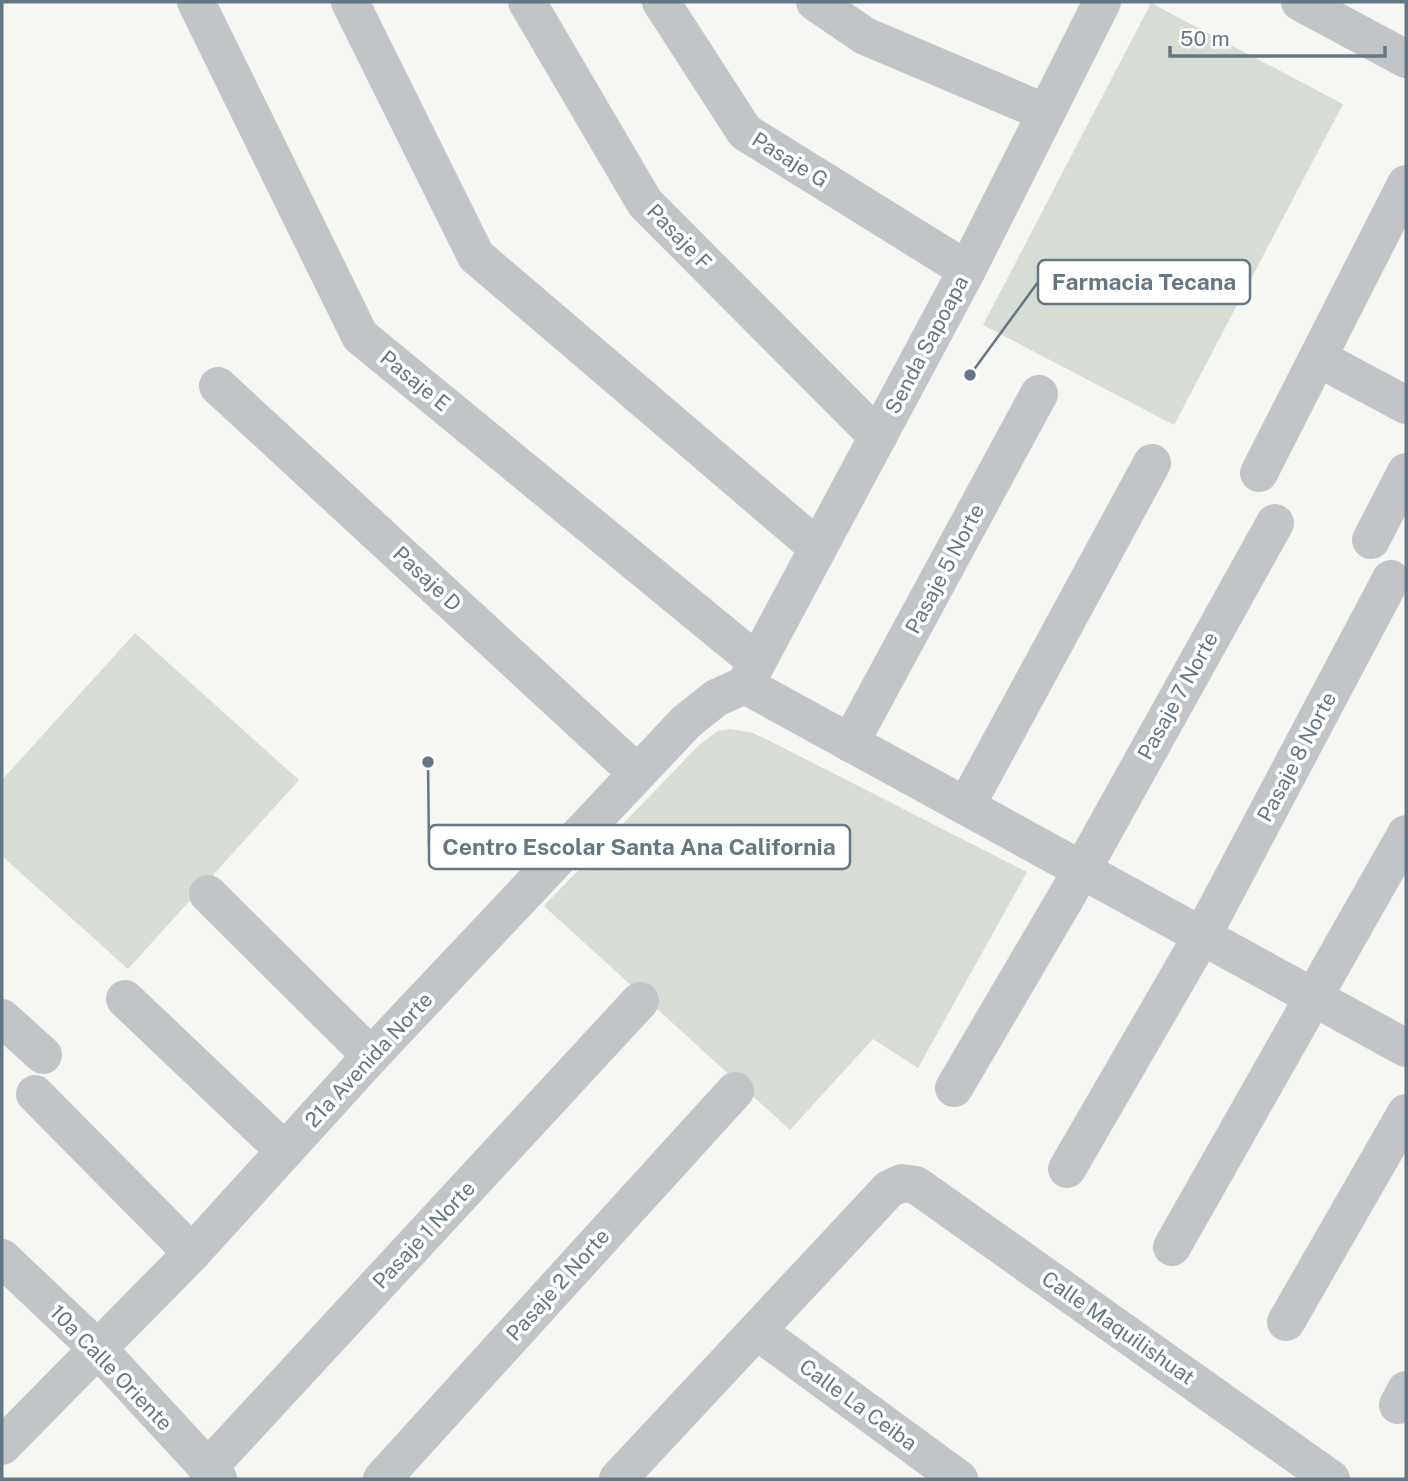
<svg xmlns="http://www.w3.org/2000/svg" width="1408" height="1481" viewBox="0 0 1408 1481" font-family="'Public Sans',sans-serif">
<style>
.green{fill:#d7ddd4}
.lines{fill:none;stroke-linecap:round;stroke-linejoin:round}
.minor{stroke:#c1c5c8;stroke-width:38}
.labels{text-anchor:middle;stroke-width:7;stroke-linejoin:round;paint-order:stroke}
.street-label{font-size:21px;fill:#657684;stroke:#fff}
.leader{fill:none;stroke:#657684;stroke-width:2.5}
.callout-dot{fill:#657684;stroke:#fff;stroke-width:2.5}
.callout{fill:#fff;stroke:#657684;stroke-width:2.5}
.callout-label{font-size:23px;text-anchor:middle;font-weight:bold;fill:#657684}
</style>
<rect width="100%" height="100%" fill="#f6f6f3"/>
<g class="green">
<path d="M1151,3L1343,104L1174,425L983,325Z"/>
<path d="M135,633L299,780L128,969L2,856V780Z"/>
<path d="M730,729L753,733L770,741L1027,872L918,1068L873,1039L790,1130L544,906L699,745L718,731Z"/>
</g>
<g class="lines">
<g class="minor">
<path d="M196,2L360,336L757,662"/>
<path d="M350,2L476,256L818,548"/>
<path d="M527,2L645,203L878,437"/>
<path d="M661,2L745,132L967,270"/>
<path d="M815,2L865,36L1044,112"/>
<path d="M1300,2L1406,59"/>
<path d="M1318,358L1406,405"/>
<path d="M218,386L637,773"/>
<path d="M1259,473L1406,184"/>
<path d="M1371,540L1406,472"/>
<path d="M746,683L967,270L1102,2"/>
<path d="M745,685L1406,1048"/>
<path d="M850,743L1039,394"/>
<path d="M966,806L1152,463"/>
<path d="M208,894L371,1056"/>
<path d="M125,999L285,1151"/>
<path d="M2,1018L43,1055"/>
<path d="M954,1088L1082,870L1275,523"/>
<path d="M35,1094L192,1253"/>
<path d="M1067,1169L1202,936L1391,579"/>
<path d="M1172,1247L1406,834"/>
<path d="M2,1258L98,1349L218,1479"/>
<path d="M1286,1322L1406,1113"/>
<path d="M757,1331L959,1479"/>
<path d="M1398,1405L1406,1390"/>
<path d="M2,1446L192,1253L371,1056L686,722L716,698L745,685"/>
<path d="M207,1469L640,1001"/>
<path d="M382,1479L735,1091"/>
<path d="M618,1479L889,1189L902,1183L916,1185L1331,1479"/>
</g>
</g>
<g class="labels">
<g class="street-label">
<text transform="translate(790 160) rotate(32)" y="7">Pasaje G</text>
<text transform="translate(679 237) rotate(46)" y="7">Pasaje F</text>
<text transform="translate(927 345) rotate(-62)" y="7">Senda Sapoapa</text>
<text transform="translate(415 381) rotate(39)" y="7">Pasaje E</text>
<text transform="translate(945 569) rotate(-62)" y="7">Pasaje 5 Norte</text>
<text transform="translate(427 579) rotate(43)" y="7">Pasaje D</text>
<text transform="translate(1178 696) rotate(-61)" y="7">Pasaje 7 Norte</text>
<text transform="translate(1297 757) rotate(-62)" y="7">Pasaje 8 Norte</text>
<text transform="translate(369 1060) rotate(-47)" y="7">21a Avenida Norte</text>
<text transform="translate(424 1235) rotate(-47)" y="7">Pasaje 1 Norte</text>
<text transform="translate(558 1285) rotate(-48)" y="7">Pasaje 2 Norte</text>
<text transform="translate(1118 1328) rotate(35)" y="7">Calle Maquilishuat</text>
<text transform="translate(111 1368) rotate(46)" y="7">10a Calle Oriente</text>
<text transform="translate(858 1405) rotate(36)" y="7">Calle La Ceiba</text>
</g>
</g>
<path class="leader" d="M970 375L1038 282M428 762L429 847"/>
<g class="callout-dot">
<circle cx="970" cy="375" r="7"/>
<circle cx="428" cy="762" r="7"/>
</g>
<g class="callout">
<rect x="1038" y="260" width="212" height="44" rx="7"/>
<rect x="429" y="825" width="421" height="44" rx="7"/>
</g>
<g class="callout-label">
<text x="1144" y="290">Farmacia Tecana</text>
<text x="639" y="855">Centro Escolar Santa Ana California</text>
</g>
<rect width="1408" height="1481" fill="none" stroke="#657684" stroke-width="7"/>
<path d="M1170 46v10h215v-10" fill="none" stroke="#657684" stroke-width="3.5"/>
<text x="1180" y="46" font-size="21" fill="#657684" stroke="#ffffff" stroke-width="5" paint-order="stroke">50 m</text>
</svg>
